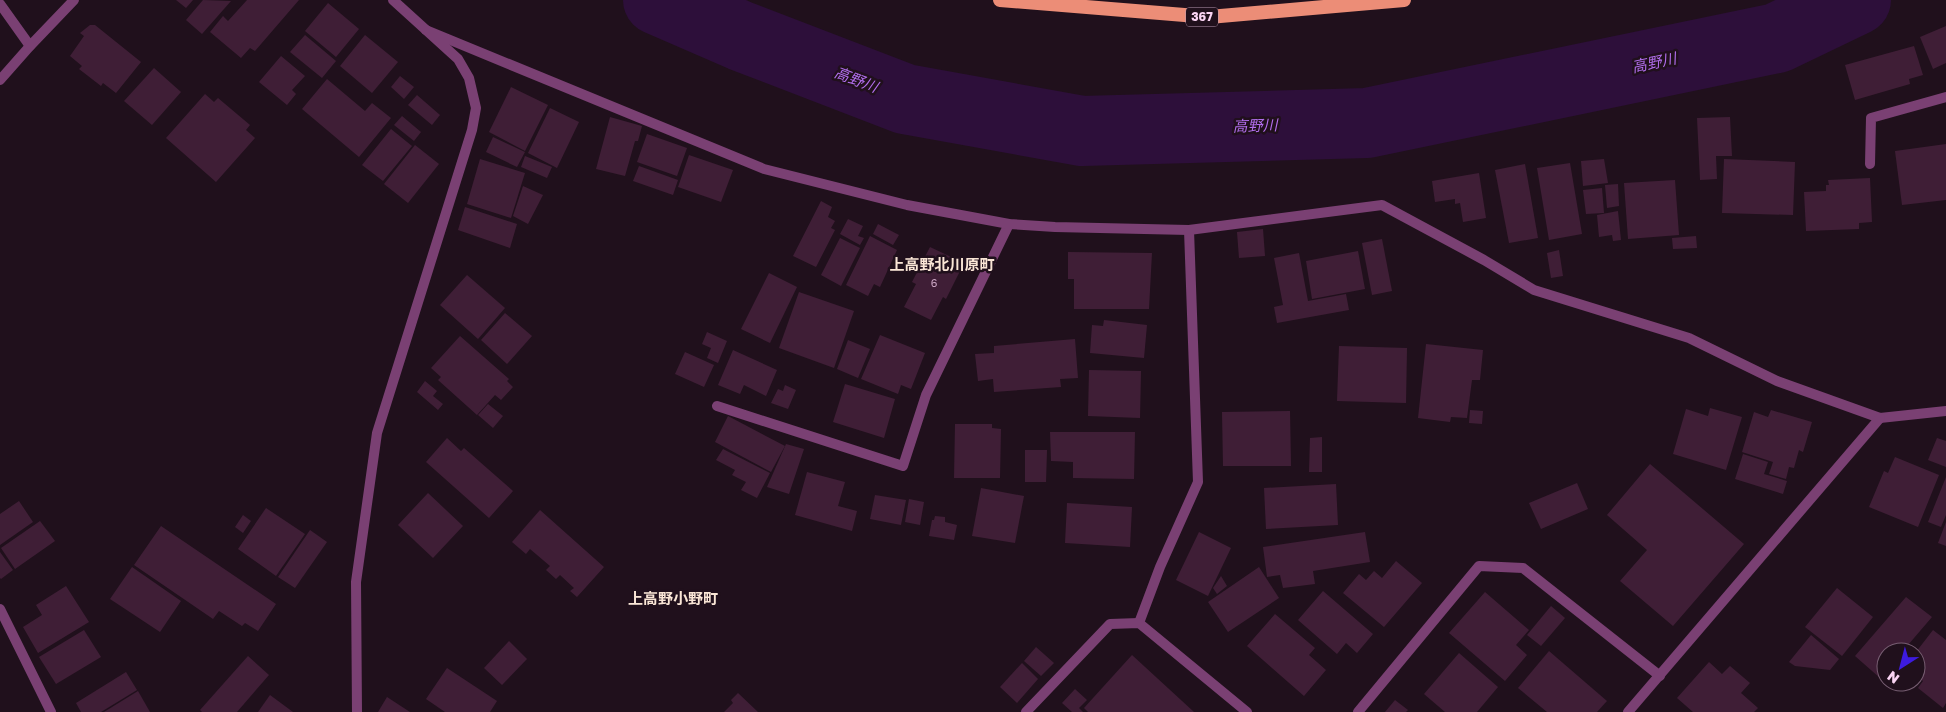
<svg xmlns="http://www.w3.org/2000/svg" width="1946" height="712" viewBox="0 0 1946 712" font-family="'Golos Text','Noto Sans JP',sans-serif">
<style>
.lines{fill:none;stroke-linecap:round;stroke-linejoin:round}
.river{stroke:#2d0f3a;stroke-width:70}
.building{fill:#3f1e36}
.service{stroke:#7a4073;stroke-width:10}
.minor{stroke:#7a4073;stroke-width:10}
.trunk{stroke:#ec8d77;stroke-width:14}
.labels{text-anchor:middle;stroke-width:5;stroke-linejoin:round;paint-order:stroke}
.number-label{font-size:11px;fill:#cba6c4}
.shield{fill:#20101c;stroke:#b999b2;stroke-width:1}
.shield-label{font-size:12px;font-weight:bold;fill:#fad4f3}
.water-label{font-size:15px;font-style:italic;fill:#b26eed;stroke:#20101c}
.neighbourhood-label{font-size:15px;font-weight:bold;fill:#fae6d6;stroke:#20101c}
</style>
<rect width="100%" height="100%" fill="#20101c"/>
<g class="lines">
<path class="river" d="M658,0L741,36L905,99L1082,131L1367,123L1777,38L1856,0"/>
</g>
<g class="building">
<path d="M176,0H193L186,8Z"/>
<path d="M203,0L231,1L202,34L186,20Z"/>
<path d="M247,0H299L255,51L250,48L241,58L210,32L223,16L228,21Z"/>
<path d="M328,3L359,29L336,57L305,31Z"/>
<path d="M90,25H95L141,62L116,93L103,83L101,86L79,69L82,66L70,56L84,36L80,33Z"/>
<path d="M1946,26V63L1933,69L1920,37Z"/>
<path d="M305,35L336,61L322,78L290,52Z"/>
<path d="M365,35L398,62L372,93L340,66Z"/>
<path d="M1914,46L1923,75L1909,79L1910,84L1855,100L1845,65Z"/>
<path d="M281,56L305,76L292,90L296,94L287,105L259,82Z"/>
<path d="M154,68L181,92L152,125L124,101Z"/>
<path d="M400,76L414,87L404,99L391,87Z"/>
<path d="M327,79L365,111L372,103L391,118L359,157L302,109Z"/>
<path d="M511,87L548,105L525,151L489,132Z"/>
<path d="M205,94L214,102L218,98L250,125L246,130L255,138L216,182L166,138Z"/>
<path d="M417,95L440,115L432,125L408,105Z"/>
<path d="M550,108L579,122L557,168L528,153Z"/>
<path d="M402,116L421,132L414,141L394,125Z"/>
<path d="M610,117L642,126L638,141H635L625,176L596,169Z"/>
<path d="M1730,117L1732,156H1716L1717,179L1700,180L1697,118Z"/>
<path d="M391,129L412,146L383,181L362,165Z"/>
<path d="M647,134L687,148L677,176L637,162Z"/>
<path d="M493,137L525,152L517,167L486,152Z"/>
<path d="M1946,144V200L1902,205L1895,151Z"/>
<path d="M415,145L439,164L408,203L384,184Z"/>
<path d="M689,155L733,170L721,202L678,187Z"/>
<path d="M525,156L552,167L547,178L521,167Z"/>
<path d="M480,159L525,173L511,218L467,204Z"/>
<path d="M1604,159L1608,183L1583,186L1581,161Z"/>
<path d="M1724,159L1795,162L1793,215L1722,213Z"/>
<path d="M1570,163L1582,234L1549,240L1537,168Z"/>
<path d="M1525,164L1538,238L1509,243L1495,170Z"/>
<path d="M639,166L678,180L673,195L633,181Z"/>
<path d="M1479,173L1486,218L1463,222L1460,203L1455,204V199L1435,202L1432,181Z"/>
<path d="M1870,178L1872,222L1859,223V229L1806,231L1804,192L1826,191V185H1829L1828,180Z"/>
<path d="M1675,180L1679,235L1628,239L1624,183Z"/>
<path d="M1618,184L1619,206L1607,208L1605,185Z"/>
<path d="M523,186L543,195L528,224L513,216Z"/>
<path d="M1602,188L1604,213L1586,214L1583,190Z"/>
<path d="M821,201L832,207L828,217L835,221L831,228L835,230L816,267L793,256Z"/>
<path d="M465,207L517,224L510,248L458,230Z"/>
<path d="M1618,211L1621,240L1613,241L1612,235L1599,237L1597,215Z"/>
<path d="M848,219L863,226L858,236L864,238L860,245L840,234Z"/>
<path d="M878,224L899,235L893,245L873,234Z"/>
<path d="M1263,229L1265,256L1239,258L1237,232Z"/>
<path d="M870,236L897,250L880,287L874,284L868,296L846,285Z"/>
<path d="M1696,236L1697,248L1673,249L1672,238Z"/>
<path d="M840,238L860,248L841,286L821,275Z"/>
<path d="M1382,239L1392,291L1372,295L1362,243Z"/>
<path d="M930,247L964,263L946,299L943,297L931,320L904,307L916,284L912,282Z"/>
<path d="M1559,250L1563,276L1551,278L1547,253Z"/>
<path d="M1358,251L1365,289L1312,299L1306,261Z"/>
<path d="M1068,252L1152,253L1149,309H1074V279H1068Z"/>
<path d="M1299,253L1308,301L1346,294L1349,310L1277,323L1274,307L1283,305L1274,258Z"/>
<path d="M769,273L797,287L770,343L741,329Z"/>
<path d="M467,275L505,308L478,339L440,305Z"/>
<path d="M799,292L854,311L834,368L779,348Z"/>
<path d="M505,313L532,336L507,364L481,340Z"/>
<path d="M1104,320L1147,325L1144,358L1090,353L1092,325L1103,326Z"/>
<path d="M707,332L727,341L718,363L707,358L711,348L702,344Z"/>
<path d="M880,335L925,353L911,389L901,385L898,394L861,379Z"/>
<path d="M460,336L509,379L507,381L513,387L501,400L495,395L477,415L438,380L441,377L431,368Z"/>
<path d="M1075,339L1078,378L1060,379L1061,387L994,392L993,379L978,381L975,354L994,353V346Z"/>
<path d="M848,340L870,349L858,378L837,369Z"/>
<path d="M1426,344L1483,350L1480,380H1472L1467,418L1451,417L1450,422L1418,418Z"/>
<path d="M1339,346L1407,348L1406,403L1337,401Z"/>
<path d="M733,350L777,370L766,396L744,385L740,394L718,385Z"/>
<path d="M685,352L714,365L704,387L675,374Z"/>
<path d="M1089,370L1141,371L1140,418L1088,416Z"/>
<path d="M425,381L437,391L433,396L443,404L438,410L417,392Z"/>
<path d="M845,384L895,399L884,438L833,422Z"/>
<path d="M785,385L796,390L788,409L771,403L778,389L783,391Z"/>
<path d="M488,404L503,416L493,428L478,415Z"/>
<path d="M1710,408L1742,417L1726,470L1673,454L1686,409L1708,416Z"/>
<path d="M1470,410L1483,411L1482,424L1469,423Z"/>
<path d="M1771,410L1812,422L1803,452L1799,450L1794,468L1789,467L1786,479L1769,474L1773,462L1742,452L1754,412L1768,417Z"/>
<path d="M1290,411L1291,466H1223L1222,412Z"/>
<path d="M728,416L785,446L771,472L715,442Z"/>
<path d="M955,424H992V428L1001,429L1000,478H954Z"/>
<path d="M1050,432H1135L1134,479L1073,478V462L1051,461Z"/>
<path d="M1322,437V472H1309L1310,438Z"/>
<path d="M447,438L461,451L464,448L513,491L489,518L426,462Z"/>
<path d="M1937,438L1946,441V467L1928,460Z"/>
<path d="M786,444L804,449L789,494L767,487Z"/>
<path d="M723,449L770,473L757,498L741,490L746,482L732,475L735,470L716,460Z"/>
<path d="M1025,450H1047L1046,482H1025Z"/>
<path d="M1743,454L1768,462L1764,474L1787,481L1783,494L1735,479Z"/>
<path d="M1895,457L1939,475L1918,527L1869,507L1884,471L1888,473Z"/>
<path d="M1650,464L1744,544L1673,626L1620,581L1647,550L1607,515Z"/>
<path d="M807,472L845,482L838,506L857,511L852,531L795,515Z"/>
<path d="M1946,477V515L1941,527L1928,522Z"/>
<path d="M1577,483L1588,509L1541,529L1529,503Z"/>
<path d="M1336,484L1338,525L1266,529L1264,488Z"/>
<path d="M981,488L1024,496L1015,543L972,536Z"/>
<path d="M428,493L463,526L433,558L398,525Z"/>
<path d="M875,495L906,500L901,525L870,519Z"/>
<path d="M909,499L924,502L920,525L905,522Z"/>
<path d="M19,501L33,522L0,545V514Z"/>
<path d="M1067,503L1132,507L1130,547L1065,543Z"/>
<path d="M266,508L305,534L276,576L238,549Z"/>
<path d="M540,510L604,567L577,597L570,591L574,588L560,575L556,579L546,570L550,566L530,549L526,554L512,542Z"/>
<path d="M243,515L251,521L243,533L235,527Z"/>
<path d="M935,516L945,517V522L957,525L954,540L929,536L932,520H934Z"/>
<path d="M40,521L55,541L15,569L1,548Z"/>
<path d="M1946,522V546L1938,543Z"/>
<path d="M161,526L276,604L258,631L245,623L242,626L219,611L213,619L134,565Z"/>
<path d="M310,530L327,542L295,588L278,577Z"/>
<path d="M1199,532L1231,548L1208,596L1176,580Z"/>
<path d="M1365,532L1370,562L1313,571L1315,584L1283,588L1280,575L1267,577L1263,547Z"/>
<path d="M0,552L13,570L1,579L0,578Z"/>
<path d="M1396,561L1422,583L1384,627L1343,593L1359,574L1366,580L1374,571L1382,578Z"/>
<path d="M132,567L181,601L160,632L110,599Z"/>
<path d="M1259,567L1279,598L1228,632L1208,602Z"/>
<path d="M1221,576L1227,586L1217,594L1213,588Z"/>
<path d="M66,586L89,622L38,653L23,627L42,615L36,605Z"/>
<path d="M1837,588L1873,617L1842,656L1805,627Z"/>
<path d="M1323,591L1373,634L1357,653L1346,643L1337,654L1298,620Z"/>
<path d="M1485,592L1529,630L1516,645L1527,655L1505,681L1449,633Z"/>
<path d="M1906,597L1932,617L1902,652H1886V671L1880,678L1855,656Z"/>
<path d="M1551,606L1565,618L1541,646L1527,635Z"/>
<path d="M1275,614L1315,648L1309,655L1326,670L1304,696L1247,646Z"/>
<path d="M84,630L101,657L56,684L39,657Z"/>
<path d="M1933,630L1946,640V703L1943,708L1918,688L1923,681L1916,675V652Z"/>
<path d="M1811,635L1839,659L1830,670L1795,666L1789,662Z"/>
<path d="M509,641L527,659L502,685L484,668Z"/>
<path d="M1036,647L1054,663L1041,676L1024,661Z"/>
<path d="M1549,651L1607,701L1597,712H1547L1518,688Z"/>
<path d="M1459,653L1498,687L1477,712H1445L1424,694Z"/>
<path d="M1132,655L1194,712H1088L1084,708Z"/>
<path d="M248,656L269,675L237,712H202L200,710Z"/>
<path d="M1709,662L1722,674L1730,666L1750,683L1741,693L1758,708L1754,712H1693L1677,698Z"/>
<path d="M1022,663L1038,679L1017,703L1000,687Z"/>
<path d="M447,668L497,701L490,712H445L426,699Z"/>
<path d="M126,672L137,690L101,712H81L76,703Z"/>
<path d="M1075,689L1087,700L1079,708L1083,712H1072L1062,703Z"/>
<path d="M138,691L150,712H104Z"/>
<path d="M738,693L758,712H724L733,703L731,700Z"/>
<path d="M270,695L293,712H258Z"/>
<path d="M387,697L410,712H378Z"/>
<path d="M1395,700L1408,710L1406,712H1385Z"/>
</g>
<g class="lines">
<g class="service">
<path d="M0,4L30,46"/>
<path d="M1870,164L1871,118L1946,97"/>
<path d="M717,406L903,466L926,395L1009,224"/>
<path d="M0,609L51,712"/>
</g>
<g class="minor">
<path d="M426,30L764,169L907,205L1009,224L1055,227L1189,230"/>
<path d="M0,80L30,46L74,0"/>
<path d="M1139,623L1160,567L1198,482L1189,230L1382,205L1484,260L1534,290L1689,338L1777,381L1880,418L1946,411"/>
<path d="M357,712L356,582L377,433L472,130L476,108L469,78L458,59L393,0"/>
<path d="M1026,712L1110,624L1139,623L1247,712"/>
<path d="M1358,712L1479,566L1523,568L1660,676"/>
<path d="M1628,712L1880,418"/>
</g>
<path class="trunk" d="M1000,0L1209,17L1404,0"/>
</g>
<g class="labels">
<g class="number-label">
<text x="934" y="287">6</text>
</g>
<rect class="shield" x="1186" y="7.5" width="32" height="19" rx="4"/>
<g class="shield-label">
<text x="1202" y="21">367</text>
</g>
<g class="water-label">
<text transform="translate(1654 63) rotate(-12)" y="5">高野川</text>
<text transform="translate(856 80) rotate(21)" y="5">高野川</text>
<text transform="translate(1255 126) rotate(-2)" y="5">高野川</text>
</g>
<g class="neighbourhood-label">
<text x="942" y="270">上高野北川原町</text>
<text x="673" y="604">上高野小野町</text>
</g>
</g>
<g transform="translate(1901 667) rotate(216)"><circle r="24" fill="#20101c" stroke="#775e72"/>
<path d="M0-4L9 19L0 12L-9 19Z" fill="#3d1bdf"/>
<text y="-8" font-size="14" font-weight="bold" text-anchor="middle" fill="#fad4f3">N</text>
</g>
</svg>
